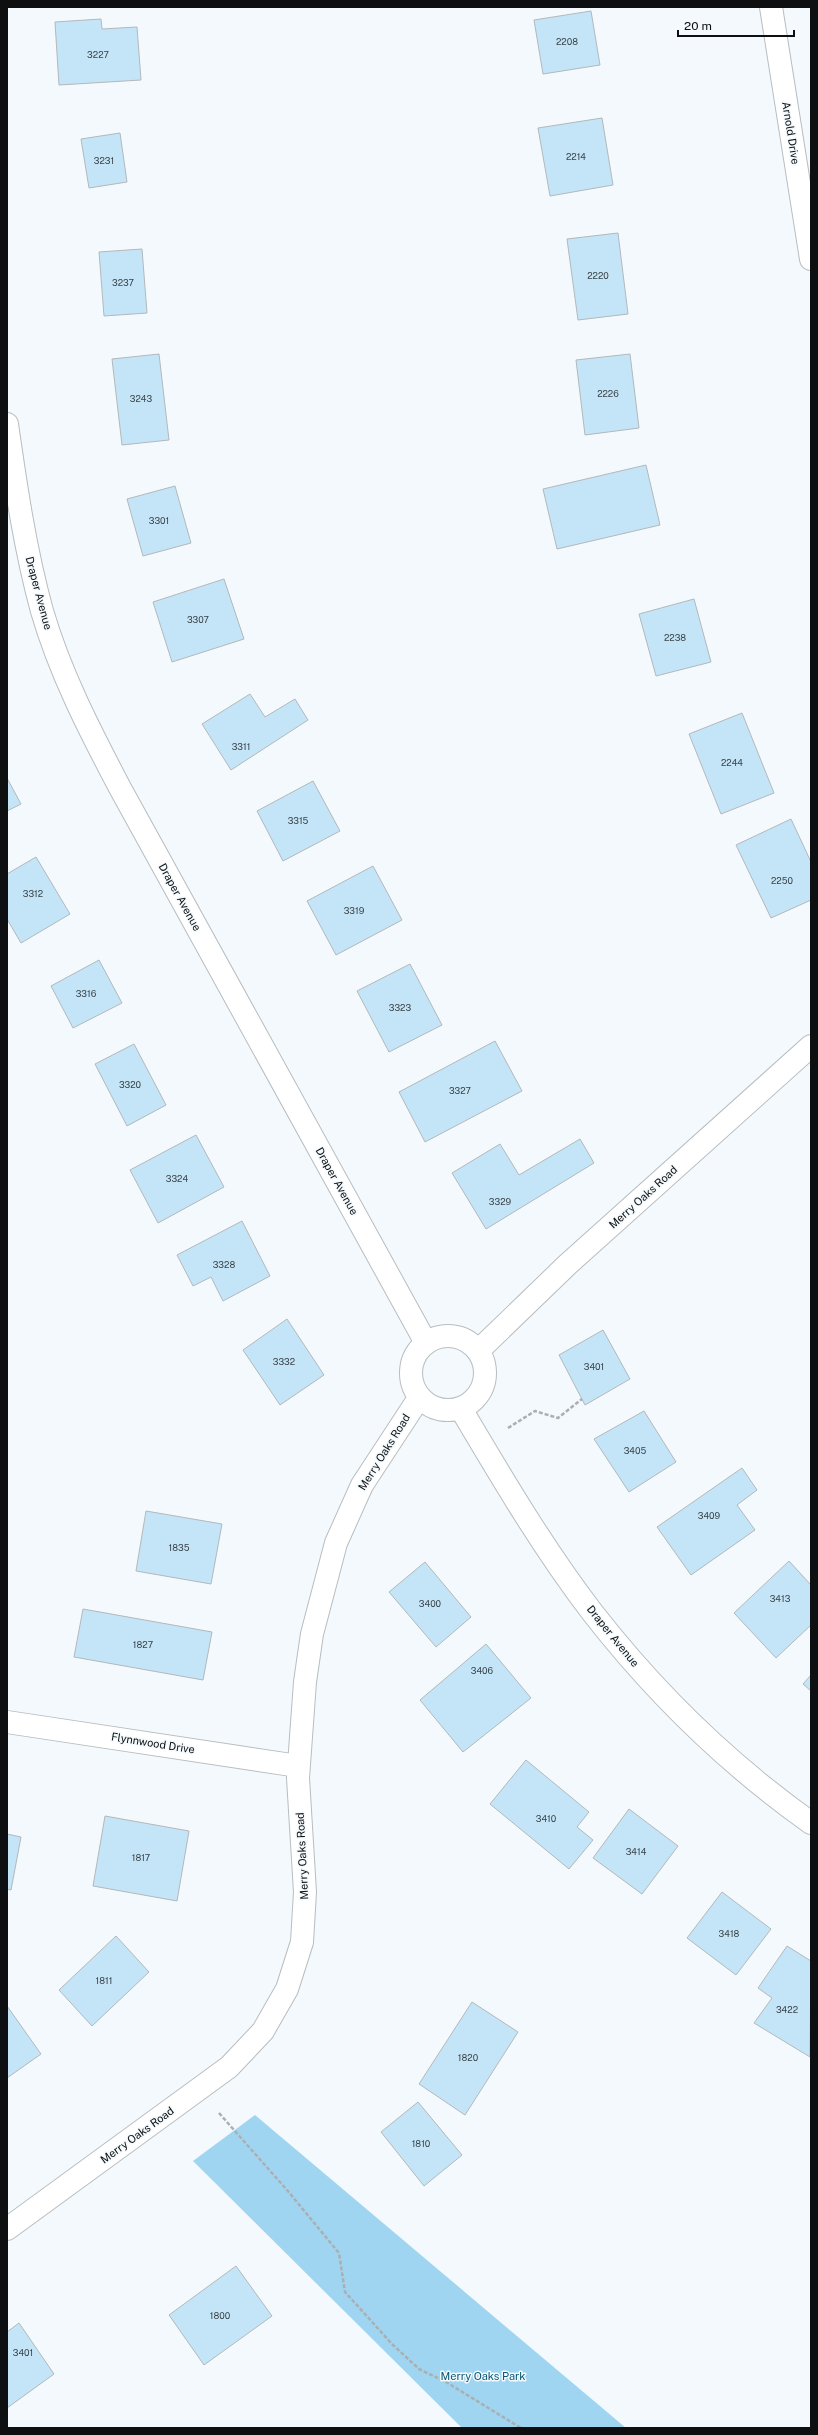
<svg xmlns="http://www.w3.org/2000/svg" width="818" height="2435" viewBox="0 0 818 2435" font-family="'Public Sans',sans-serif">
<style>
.green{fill:#a0d5f1}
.building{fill:#c4e5f7;stroke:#b3b8bb}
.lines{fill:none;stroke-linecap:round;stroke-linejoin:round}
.minor-casing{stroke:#b8bdc0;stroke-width:24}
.path{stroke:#aaafb1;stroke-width:2.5;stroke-dasharray:4 2;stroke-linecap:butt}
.minor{stroke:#fff;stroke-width:22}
.labels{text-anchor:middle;stroke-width:3;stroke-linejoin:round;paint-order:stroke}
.number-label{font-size:9px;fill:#3b444a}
.street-label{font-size:11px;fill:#0d0f10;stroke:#f3f9fc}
.park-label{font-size:11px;fill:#095774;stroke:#f3f9fc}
</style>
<rect width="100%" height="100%" fill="#f3f9fc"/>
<path class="green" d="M255,2115L626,2428H462L193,2161Z"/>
<g class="building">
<path d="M591,11L600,65L543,74L534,20Z"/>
<path d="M101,19L102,29L137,27L141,80L59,85L55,22Z"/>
<path d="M602,118L613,185L550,196L538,128Z"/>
<path d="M120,133L127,182L89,188L81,139Z"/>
<path d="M618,233L628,314L578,320L567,239Z"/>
<path d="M142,249L147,313L104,316L99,252Z"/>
<path d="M159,354L169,440L122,445L112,359Z"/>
<path d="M630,354L639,428L585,435L576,360Z"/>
<path d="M646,465L660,525L557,549L543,489Z"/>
<path d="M175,486L191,543L143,556L127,499Z"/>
<path d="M224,579L244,639L172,662L153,602Z"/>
<path d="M694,599L711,662L656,676L639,614Z"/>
<path d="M250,694L265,717L295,699L308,720L231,770L202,724Z"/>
<path d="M742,713L774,793L721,814L689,734Z"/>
<path d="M7,778L21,804L7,811Z"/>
<path d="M313,781L340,831L283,861L257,811Z"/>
<path d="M791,819L811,862V900L771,918L736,845Z"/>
<path d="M36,857L70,914L21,943L7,919V874Z"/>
<path d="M373,866L402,920L336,955L307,901Z"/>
<path d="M99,960L122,1003L73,1028L51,986Z"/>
<path d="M410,964L442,1025L389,1052L357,991Z"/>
<path d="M495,1041L522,1091L425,1142L399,1092Z"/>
<path d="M134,1044L166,1105L127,1126L95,1064Z"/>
<path d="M196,1135L224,1187L158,1223L130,1170Z"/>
<path d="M580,1139L594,1163L486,1229L452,1173L500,1144L519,1175Z"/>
<path d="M242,1221L270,1276L223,1301L211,1277L193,1286L177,1255Z"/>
<path d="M287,1319L324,1375L280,1405L243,1350Z"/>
<path d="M603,1330L630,1379L585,1405L559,1355Z"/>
<path d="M644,1411L676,1462L629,1492L594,1439Z"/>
<path d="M742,1468L757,1490L737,1505L755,1530L691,1575L657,1527Z"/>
<path d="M146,1511L222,1524L211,1584L136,1571Z"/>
<path d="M789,1561L811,1585V1625L776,1658L734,1613Z"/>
<path d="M425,1562L471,1617L436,1647L389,1592Z"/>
<path d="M83,1609L212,1632L203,1680L74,1657Z"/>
<path d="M486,1644L531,1698L463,1752L420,1700Z"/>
<path d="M811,1675V1691L803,1684Z"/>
<path d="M526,1760L589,1812L577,1827L593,1840L569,1869L490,1804Z"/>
<path d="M629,1809L678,1846L642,1894L593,1858Z"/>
<path d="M105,1816L189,1831L177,1901L93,1886Z"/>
<path d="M7,1834L21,1837L11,1890L7,1889Z"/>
<path d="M722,1892L771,1929L736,1975L687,1938Z"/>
<path d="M116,1936L149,1972L92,2026L59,1990Z"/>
<path d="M787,1946L811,1961L810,2057L754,2023L772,1998L758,1988Z"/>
<path d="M472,2002L518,2032L465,2115L419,2084Z"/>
<path d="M7,2006L41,2054L7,2078Z"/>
<path d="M418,2102L462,2155L424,2186L381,2132Z"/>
<path d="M236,2266L272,2316L204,2365L169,2315Z"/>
<path d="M19,2323L54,2374L7,2408V2332Z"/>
</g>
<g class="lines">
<defs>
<g id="minor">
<path d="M771,7L811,259"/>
<path d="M7,424C16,487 25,549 42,611C60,673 90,731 120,788L426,1343"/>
<circle cx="448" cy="1373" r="37"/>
<path d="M478,1351L567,1265L811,1046"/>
<path d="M461,1409C502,1478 543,1548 592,1612C655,1693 728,1764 811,1823"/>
<path d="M7,1722L298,1766"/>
<path d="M7,2229L229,2067L263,2031L287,1989L302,1942L305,1892L298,1778L305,1682L312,1634L336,1543L362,1485L419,1398"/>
</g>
</defs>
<use href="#minor" class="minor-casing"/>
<g class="path">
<path d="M508,1428L535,1411L558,1418L582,1399"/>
<path d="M219,2113L287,2190L339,2253L345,2292L392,2344L419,2369L446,2382L521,2428"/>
</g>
<use href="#minor" class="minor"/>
</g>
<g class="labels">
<g class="number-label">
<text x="567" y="45">2208</text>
<text x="98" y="58">3227</text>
<text x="576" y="160">2214</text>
<text x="104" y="164">3231</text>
<text x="598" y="279">2220</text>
<text x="123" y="286">3237</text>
<text x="608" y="397">2226</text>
<text x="141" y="402">3243</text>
<text x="159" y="524">3301</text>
<text x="198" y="623">3307</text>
<text x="675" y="641">2238</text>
<text x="241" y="750">3311</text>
<text x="732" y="766">2244</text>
<text x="298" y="824">3315</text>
<text x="782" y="884">2250</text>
<text x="33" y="897">3312</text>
<text x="354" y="914">3319</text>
<text x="86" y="997">3316</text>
<text x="400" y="1011">3323</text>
<text x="130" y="1088">3320</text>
<text x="460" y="1094">3327</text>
<text x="177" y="1182">3324</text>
<text x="500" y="1205">3329</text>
<text x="224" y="1268">3328</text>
<text x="284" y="1365">3332</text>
<text x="594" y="1370">3401</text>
<text x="635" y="1454">3405</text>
<text x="709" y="1519">3409</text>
<text x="179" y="1551">1835</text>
<text x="780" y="1602">3413</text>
<text x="430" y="1607">3400</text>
<text x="143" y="1648">1827</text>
<text x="482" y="1674">3406</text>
<text x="546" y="1822">3410</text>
<text x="636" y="1855">3414</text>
<text x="141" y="1861">1817</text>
<text x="729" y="1937">3418</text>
<text x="104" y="1984">1811</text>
<text x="787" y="2013">3422</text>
<text x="468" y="2061">1820</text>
<text x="421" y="2147">1810</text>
<text x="220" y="2319">1800</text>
<text x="23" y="2356">3401</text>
</g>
<g class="street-label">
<text transform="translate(791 133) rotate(81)" y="4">Arnold Drive</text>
<text transform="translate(39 593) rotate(75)" y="4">Draper Avenue</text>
<text transform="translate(180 897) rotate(61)" y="4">Draper Avenue</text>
<text transform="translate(337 1181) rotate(61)" y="4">Draper Avenue</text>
<text transform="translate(643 1197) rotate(-42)" y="4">Merry Oaks Road</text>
<text transform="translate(384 1452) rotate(-58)" y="4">Merry Oaks Road</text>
<text transform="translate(613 1636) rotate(51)" y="4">Draper Avenue</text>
<text transform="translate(153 1743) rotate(9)" y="4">Flynnwood Drive</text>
<text transform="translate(302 1856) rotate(-93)" y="4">Merry Oaks Road</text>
<text transform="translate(137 2135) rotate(-36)" y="4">Merry Oaks Road</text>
</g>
<g class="park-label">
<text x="483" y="2380">Merry Oaks Park</text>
</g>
</g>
<rect width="818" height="2435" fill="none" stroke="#0d0f10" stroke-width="16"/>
<path d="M678 30v6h116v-6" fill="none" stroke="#0d0f10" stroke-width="2"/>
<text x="684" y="30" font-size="12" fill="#0d0f10" stroke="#f3f9fc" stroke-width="3" paint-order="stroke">20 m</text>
</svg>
